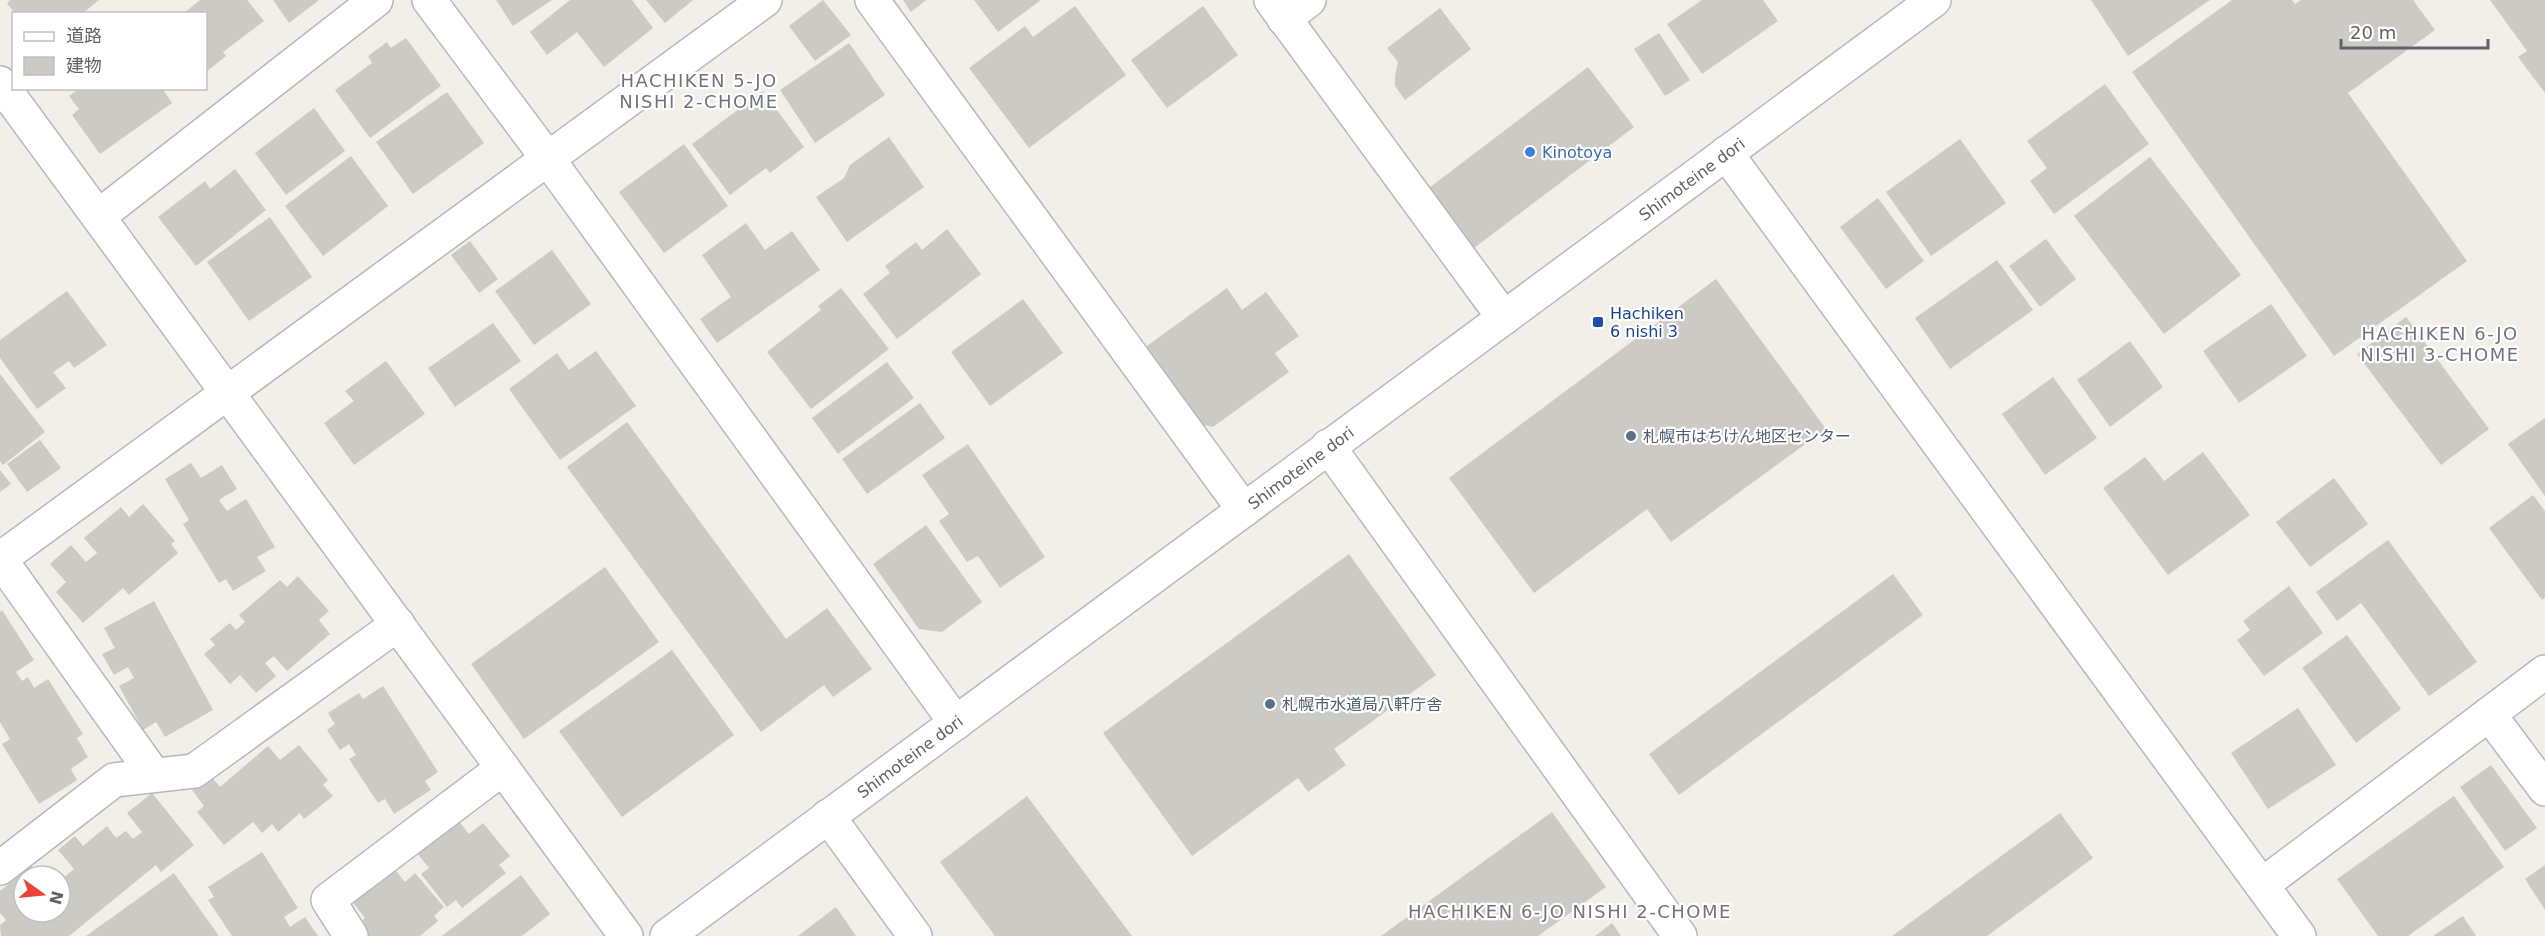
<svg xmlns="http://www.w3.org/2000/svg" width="2545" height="936" viewBox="0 0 2545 936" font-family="'DejaVu Sans','Noto Sans JP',sans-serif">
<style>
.building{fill:#cccac5}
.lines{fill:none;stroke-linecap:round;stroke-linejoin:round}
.minor-casing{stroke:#b5b8bc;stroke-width:36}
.secondary-casing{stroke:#b6babf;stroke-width:36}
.minor{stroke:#fff;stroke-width:33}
.secondary{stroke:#fff;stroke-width:33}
.shop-dot{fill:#3f7fe0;stroke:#fff;stroke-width:2}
.transit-dot{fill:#1a4fb4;stroke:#fff;stroke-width:2}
.service-dot{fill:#5c6f8a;stroke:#fff;stroke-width:2}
.labels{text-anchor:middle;stroke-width:4.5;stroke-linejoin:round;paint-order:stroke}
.shop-label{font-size:16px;fill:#366cbe;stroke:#fff;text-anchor:start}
.street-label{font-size:16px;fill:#5f6368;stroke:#fff}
.transit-label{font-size:16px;fill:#164399;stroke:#fff;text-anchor:start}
.service-label{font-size:16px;fill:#4e5e75;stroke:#fff;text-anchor:start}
.neighbourhood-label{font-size:18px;letter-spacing:1.5px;fill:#70757a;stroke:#fff}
</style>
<rect width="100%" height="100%" fill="#f1efe8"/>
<g class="building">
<path d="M11,0H99L82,14H15L7,3Z"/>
<path d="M200,0H247L264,21L223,52L226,56L206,72V14H183Z"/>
<path d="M273,0H319L289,23Z"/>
<path d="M496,0H552L513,26Z"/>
<path d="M570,0H632L653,28L604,67L577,32L547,55L530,32Z"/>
<path d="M646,0H693L665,23Z"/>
<path d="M823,0L851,35L815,61L789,26Z"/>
<path d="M903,0H926L911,12Z"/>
<path d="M974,0H1041L998,32Z"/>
<path d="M1702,0H1763L1778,21L1702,74L1667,24Z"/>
<path d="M2091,0H2210L2128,56Z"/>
<path d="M2232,0H2292L2295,4L2301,0H2413L2435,30L2348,93L2467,261L2334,356L2132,72Z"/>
<path d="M2490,0H2545V93L2518,57L2527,51Z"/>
<path d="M1075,6L1126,75L1029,148L969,68L1025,26L1033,37Z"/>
<path d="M1203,6L1238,55L1167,108L1131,60Z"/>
<path d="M1440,8L1471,49L1405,100L1395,86V76L1398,62L1387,48Z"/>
<path d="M1659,33L1690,80L1665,96L1634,49Z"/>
<path d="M406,38L441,86L370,138L335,90L372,63L368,56L387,42L391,48Z"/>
<path d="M849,43L885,95L815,143L780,90Z"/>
<path d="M1588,67L1634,127L1470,251L1425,191Z"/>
<path d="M2105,84L2149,144L2054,214L2030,181L2047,168L2027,141Z"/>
<path d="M80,88H162L172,103L100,154L72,115L79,109L69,96Z"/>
<path d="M763,91L804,147L770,173L766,168L730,195L692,144Z"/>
<path d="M447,92L484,143L413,194L376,142Z"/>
<path d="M314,108L345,151L286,195L255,153Z"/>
<path d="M889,137L924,187L847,242L816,197L844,178L850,165Z"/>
<path d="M1960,139L2006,203L1931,256L1886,192Z"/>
<path d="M684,144L728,206L664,253L619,192Z"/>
<path d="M351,156L388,206L323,256L285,206Z"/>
<path d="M2150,157L2241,275L2164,334L2074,216Z"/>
<path d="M235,169L266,210L196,266L158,217L205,181L210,189Z"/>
<path d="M1878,198L1924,261L1886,289L1840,227Z"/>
<path d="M270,217L312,277L249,321L207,262Z"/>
<path d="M746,223L765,250L792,231L820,270L717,343L700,319L731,297L702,255Z"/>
<path d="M947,229L981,274L897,339L863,294L890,273L885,266L916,242L922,250Z"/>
<path d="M2046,239L2076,279L2040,307L2009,266Z"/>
<path d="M470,241L498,279L479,293L451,255Z"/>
<path d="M552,250L591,304L534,345L495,291Z"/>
<path d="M1997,260L2033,310L1950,369L1915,318Z"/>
<path d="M1716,279L1826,429L1671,542L1647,509L1534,593L1449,478Z"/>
<path d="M841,288L889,349L811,409L767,352L821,310L818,306Z"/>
<path d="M1227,288L1242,310L1266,292L1299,336L1275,353L1289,372L1213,427L1199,424L1144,348Z"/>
<path d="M67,291L107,345L74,368L69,361L53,372L66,388L37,409L0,358V340Z"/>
<path d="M1023,299L1063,353L990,406L951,352Z"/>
<path d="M2271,304L2307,356L2239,403L2203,351Z"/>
<path d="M2406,317L2489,429L2441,465L2357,354Z"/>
<path d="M493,323L521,361L455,407L428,368Z"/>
<path d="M2130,341L2163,387L2110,427L2077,380Z"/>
<path d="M596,351L636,406L560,460L509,389L557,353L569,370Z"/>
<path d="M386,361L425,414L354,465L324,423L354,401L345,391Z"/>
<path d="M887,362L914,398L838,454L812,418Z"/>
<path d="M0,374L45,432L3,465L0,461Z"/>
<path d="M2053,377L2097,438L2045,475L2002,414Z"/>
<path d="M920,403L945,438L867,494L842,459Z"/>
<path d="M2545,418V496L2508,444Z"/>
<path d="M627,422L786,639L827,608L872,669L833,697L824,685L761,732L567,467Z"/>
<path d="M40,440L61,468L27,492L7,464Z"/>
<path d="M968,444L1045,557L1000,588L978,556L967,562L939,521L949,514L922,475Z"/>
<path d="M2203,452L2250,515L2168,575L2103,488L2145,457L2164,481Z"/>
<path d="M191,463L201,478L222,465L237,489L219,500L227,511L246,499L275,547L257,557L266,571L233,591L226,579L219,583L183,524L189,520L165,479Z"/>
<path d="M0,470L11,484L0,492Z"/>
<path d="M2334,478L2368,524L2310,567L2276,522Z"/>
<path d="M2533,495L2545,511V598L2542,600L2489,528Z"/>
<path d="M143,504L175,541L171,544L178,553L129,595L123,588L83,623L56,592L66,582L50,564L71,545L86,562L97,553L84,538L121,507L129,517Z"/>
<path d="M926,525L982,602L942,632L919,629L873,564Z"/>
<path d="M2388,540L2477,662L2429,696L2361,603L2337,621L2316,592Z"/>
<path d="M1349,554L1436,675L1334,749L1346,765L1308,792L1298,778L1192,856L1103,733Z"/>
<path d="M605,567L659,642L524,739L471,664Z"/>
<path d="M1893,574L1923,615L1679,795L1649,754Z"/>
<path d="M298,576L329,611L319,620L330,634L287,671L274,656L265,663L276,676L256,693L240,675L230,684L204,654L215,645L210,639L230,623L236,630L245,622L239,615L280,580L287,587Z"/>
<path d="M2289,586L2323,633L2264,676L2237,640L2250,630L2243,621Z"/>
<path d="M154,601L213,710L165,737L156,722L143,730L119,686L134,678L128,667L114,675L102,654L115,648L104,628Z"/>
<path d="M2,610L34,660L16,672L22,681L28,677L34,688L48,679L83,734L77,738L88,757L71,769L77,780L39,804L2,744L10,739L0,722V612Z"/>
<path d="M2347,635L2401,709L2356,743L2302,668Z"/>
<path d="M672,650L734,735L622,817L559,731Z"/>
<path d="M383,686L438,772L425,781L431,790L394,814L385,799L378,803L349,759L356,755L349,744L340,750L327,730L335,724L328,713L359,693L363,699Z"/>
<path d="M2298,708L2336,765L2268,809L2231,753Z"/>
<path d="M299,745L328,780L323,785L333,796L304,819L300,813L278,832L272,824L262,833L253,822L224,845L197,812L204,806L192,790L210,775L220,787L268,746L280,760Z"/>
<path d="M2491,765L2537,828L2505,851L2460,787Z"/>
<path d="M152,793L194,845L161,872L156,865L69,936H1L0,925L6,920L0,913V891L31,866L40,876H24V912H60V876L62,879L74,869L58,850L75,836L83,846L107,826L116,838L126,831L133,839L142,832L127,813Z"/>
<path d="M1027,796L1132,936H995L940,862Z"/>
<path d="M2454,796L2504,867L2408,936H2378L2337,879Z"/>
<path d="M1552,812L1606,887L1538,936H1381Z"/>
<path d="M2060,813L2093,858L1987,936H1892Z"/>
<path d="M454,815L469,834L483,823L510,856L499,865L506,873L462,908L456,900L447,907L421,874L429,868L413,848Z"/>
<path d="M262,852L298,908L284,917L290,927L305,917L318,936H232L208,900L214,897L208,887Z"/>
<path d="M2545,865V910L2525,879Z"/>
<path d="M392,866L405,882L415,873L444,907L434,916L438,921L420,936H365L357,925L365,918L351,900Z"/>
<path d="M54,869L60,876H46Z"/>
<path d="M174,873L219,936H86Z"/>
<path d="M521,875L550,914L522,936H442Z"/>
<path d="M836,907L856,936H798Z"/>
<path d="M2463,916L2476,936H2433Z"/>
<path d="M1612,923L1621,936H1595Z"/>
</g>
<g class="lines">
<defs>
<g id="minor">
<path d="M429,0L548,159L956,723"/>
<path d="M872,0L1244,510"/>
<path d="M1271,0L1504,318"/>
<path d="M1284,19L1309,0"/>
<path d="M0,83L626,936"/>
<path d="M1726,153L2299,936"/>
<path d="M99,216L376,0"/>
<path d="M1328,446L1680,936"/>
<path d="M0,559L765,0"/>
<path d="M0,559L154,775"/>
<path d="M2489,714L2545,789"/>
<path d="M828,816L915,936"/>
<path d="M0,868L114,780L194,771L398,624"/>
<path d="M2262,885L2545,672"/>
<path d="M351,936L328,900L503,768"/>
</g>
<g id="secondary">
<path id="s1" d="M667,936L1934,0"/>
</g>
</defs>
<use href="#minor" class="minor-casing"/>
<use href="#secondary" class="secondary-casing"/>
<use href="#minor" class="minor"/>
<use href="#secondary" class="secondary"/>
</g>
<circle class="shop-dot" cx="1530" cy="152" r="6"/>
<rect class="transit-dot" x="1592" y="316" width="12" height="12" rx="3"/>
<g class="service-dot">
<circle cx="1631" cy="436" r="6"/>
<circle cx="1270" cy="704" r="6"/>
</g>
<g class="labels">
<g class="shop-label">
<text x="1542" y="158">Kinotoya</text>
</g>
<g class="street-label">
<text dy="6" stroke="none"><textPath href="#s1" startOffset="1274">Shimoteine dori</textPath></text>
<text dy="6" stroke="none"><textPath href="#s1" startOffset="788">Shimoteine dori</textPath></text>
<text dy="6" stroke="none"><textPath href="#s1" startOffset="302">Shimoteine dori</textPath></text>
</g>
<g class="transit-label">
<text x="1610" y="319">Hachiken<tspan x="1610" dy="18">6 nishi 3</tspan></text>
</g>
<g class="service-label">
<text x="1643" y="442">札幌市はちけん地区センター</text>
<text x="1282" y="710">札幌市水道局八軒庁舎</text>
</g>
<g class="neighbourhood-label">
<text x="699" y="87">HACHIKEN 5-JO<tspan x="699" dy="21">NISHI 2-CHOME</tspan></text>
<text x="2440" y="340">HACHIKEN 6-JO<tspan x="2440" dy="21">NISHI 3-CHOME</tspan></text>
<text x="1570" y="918">HACHIKEN 6-JO NISHI 2-CHOME</text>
</g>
</g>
<rect x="12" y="12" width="195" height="78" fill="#ffffff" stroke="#bfc1c3" stroke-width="1.5"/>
<rect x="24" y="32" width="30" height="9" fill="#ffffff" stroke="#bfc1c3" stroke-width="1.5"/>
<text x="66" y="42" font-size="18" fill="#5f6368">道路</text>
<rect x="24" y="57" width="30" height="18" fill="#cccac5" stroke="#bfc1c3" stroke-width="1.5"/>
<text x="66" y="72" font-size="18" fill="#5f6368">建物</text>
<g transform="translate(42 894) rotate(105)"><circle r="28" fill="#ffffff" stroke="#bfc1c3" stroke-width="1.5"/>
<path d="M0-4.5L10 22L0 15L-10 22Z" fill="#ea4335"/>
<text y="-9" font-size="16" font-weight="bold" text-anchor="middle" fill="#5f6368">N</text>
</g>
<path d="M2341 39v9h147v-9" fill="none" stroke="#5f6368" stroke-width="3"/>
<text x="2350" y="39" font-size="18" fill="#5f6368" stroke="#ffffff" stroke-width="4.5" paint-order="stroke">20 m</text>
</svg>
